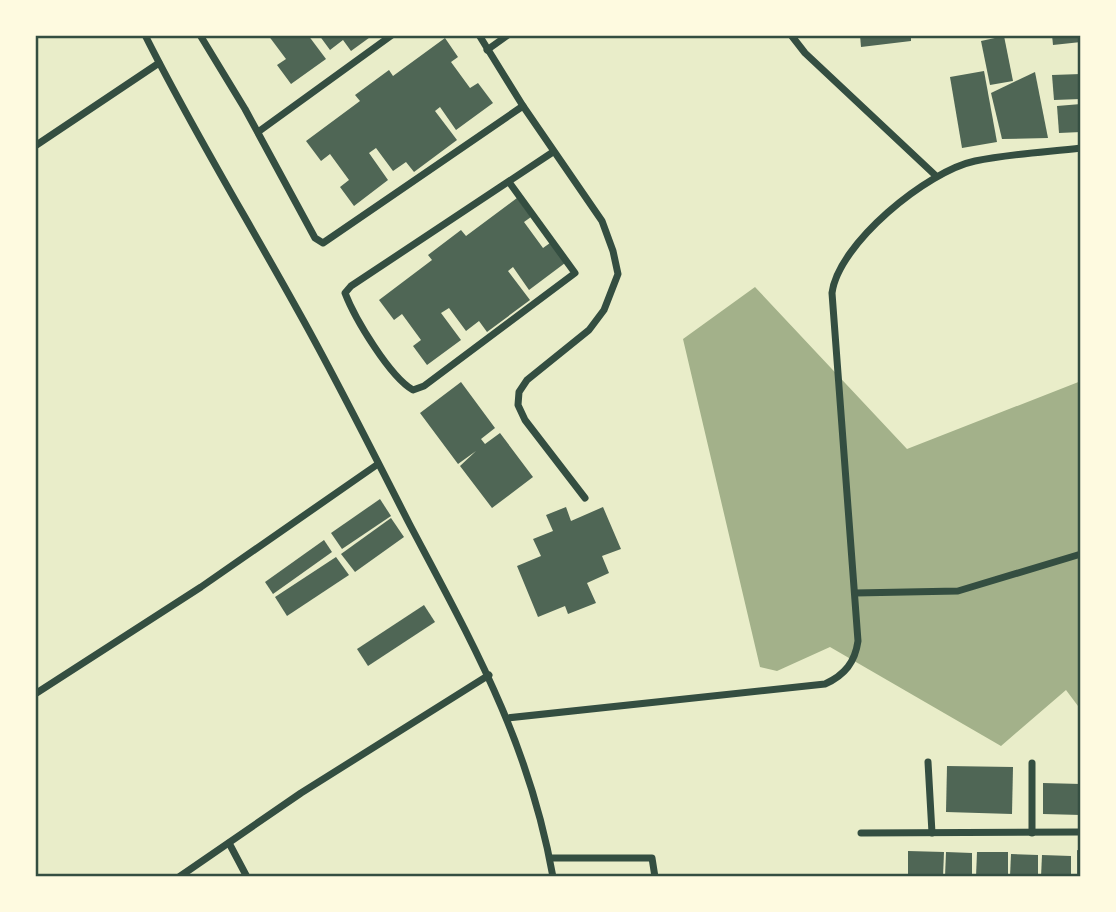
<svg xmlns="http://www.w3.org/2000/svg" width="1116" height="912" viewBox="0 0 1116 912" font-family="Rubik,sans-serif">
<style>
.water{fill:#a3b18a}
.building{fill:#4f6655}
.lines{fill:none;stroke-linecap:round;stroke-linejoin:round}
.minor{stroke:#344e41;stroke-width:7}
.neatline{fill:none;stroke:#344e41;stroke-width:2.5}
</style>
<rect width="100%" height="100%" fill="#e9edc9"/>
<path class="water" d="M755,287L907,449L1081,381V710L1066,690L1001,746L830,647L777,671L760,667L683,339Z"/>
<g class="building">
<path d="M268,35H308L326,59L291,84L277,65L286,59Z"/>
<path d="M319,35H373L351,51L343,40L330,50Z"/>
<path d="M860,35H911V41L861,47Z"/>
<path d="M1052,35H1081V42L1053,45Z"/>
<path d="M1004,36L1013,81L990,85L981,41Z"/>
<path d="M445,38L458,57L451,62L470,88L478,83L493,103L456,130L440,107L435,111L457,140L414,172L406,162L393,171L376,148L369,153L388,180L354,206L340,187L349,180L330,154L321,161L306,141L360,101L355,95L389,70L393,76Z"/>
<path d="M984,71L997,142L962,148L950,77Z"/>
<path d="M1035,72L1048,138L1002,139L991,93Z"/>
<path d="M1081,74V99L1054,100L1052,75Z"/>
<path d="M1081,104V132L1059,133L1057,106Z"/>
<path d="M517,198L531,217L524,222L543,248L550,243L565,263L529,290L513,267L508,271L530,300L487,332L479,321L466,331L449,308L441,313L461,340L427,365L413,346L421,340L402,314L394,320L379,300L432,260L428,255L461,230L466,236Z"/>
<path d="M461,382L495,428L481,439L485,444L500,433L533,477L492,508L460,466L476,451L458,464L420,413Z"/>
<path d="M380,499L391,516L342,549L331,533Z"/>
<path d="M566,507L571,521L603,507L621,549L602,556L609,573L587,583L596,603L568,614L565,606L538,617L517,566L541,556L533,539L553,531L546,515Z"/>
<path d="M391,518L404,537L355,572L341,554Z"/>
<path d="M324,540L332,552L273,594L265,582Z"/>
<path d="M336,557L349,575L287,616L275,597Z"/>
<path d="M424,605L435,622L368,666L357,649Z"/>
<path d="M947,766L1013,767L1012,814L946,812Z"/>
<path d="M1043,783L1081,784V815L1043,814Z"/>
<path d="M1077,850L1081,851V877H1077Z"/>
<path d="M908,851L944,852L943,877H908Z"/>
<path d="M946,852L972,853V877H945Z"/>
<path d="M977,852H1008V877H976Z"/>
<path d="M1011,854L1038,855V877H1010Z"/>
<path d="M1042,855L1071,856V877H1041Z"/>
</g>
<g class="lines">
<g class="minor">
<path d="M145,35C192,129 246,217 297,309C337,380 373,453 410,525C473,644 529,742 553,877"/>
<path d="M200,35L245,109L315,238L323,243L523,106"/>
<path d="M479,35L523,106L602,221L613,251L618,274L604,310L589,330L527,380L519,392L518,405L525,420L585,498"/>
<path d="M791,35L805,53L935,175"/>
<path d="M487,50L508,35"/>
<path d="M258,132L392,35"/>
<path d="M35,146L159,63"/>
<path d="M509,182L575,273L424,386L413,390C390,377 355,319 345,293L351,286L553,152"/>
<path d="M855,593L958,591L1081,554"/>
<path d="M35,694L201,587L378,464"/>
<path d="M507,718L825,684C845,675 855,662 858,641L832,293C838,244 927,171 975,161C1009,154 1046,152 1081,148"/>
<path d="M928,762L932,833"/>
<path d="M1032,763V833"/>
<path d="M861,833L1081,832"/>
<path d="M229,843L247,877"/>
<path d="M550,858H652L655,877"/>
<path d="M179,877L301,793L489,675"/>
</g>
</g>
<rect width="1116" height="912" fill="none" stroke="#fefae0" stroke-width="74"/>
<rect x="37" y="37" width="1042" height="838" class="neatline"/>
</svg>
